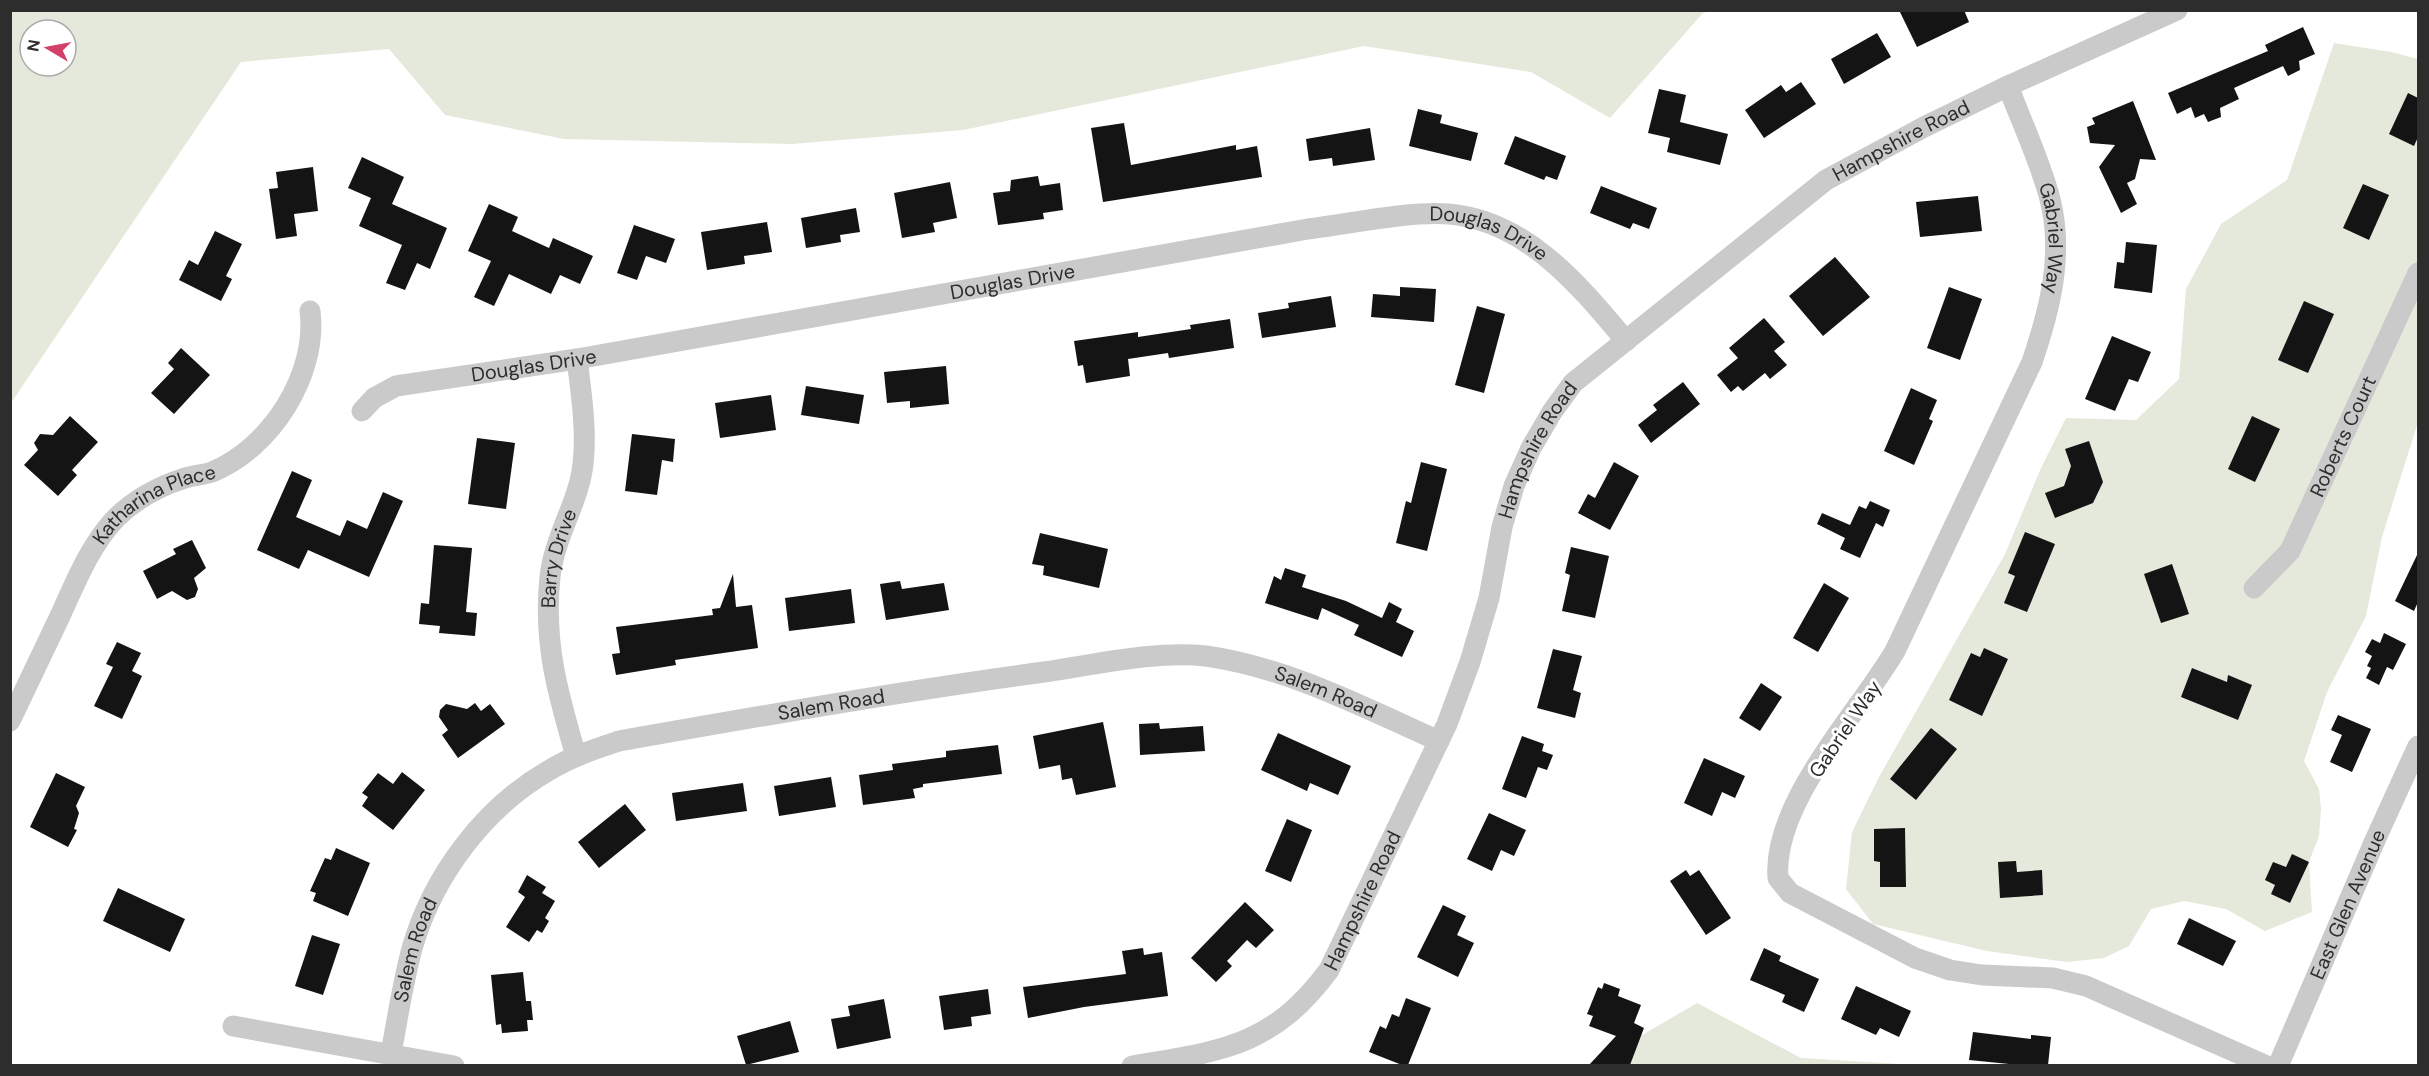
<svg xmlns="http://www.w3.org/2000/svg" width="2429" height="1076" viewBox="0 0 2429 1076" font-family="'DM Sans',sans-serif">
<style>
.green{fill:#e5e9db;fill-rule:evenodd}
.building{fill:#141414}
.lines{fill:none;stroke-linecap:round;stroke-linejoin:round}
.minor{stroke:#cacaca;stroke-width:21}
.labels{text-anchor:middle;stroke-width:6;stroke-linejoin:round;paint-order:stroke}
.street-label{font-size:20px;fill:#2d2d2d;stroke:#fff}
</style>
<rect width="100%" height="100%" fill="#fff"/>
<g class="green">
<path d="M11,10H1710V11L1703,13L1610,118L1531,72L1364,46L963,130L792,144L564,139L445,115L389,49L241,62L11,403ZM30,30H66V66H30Z"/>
<path d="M2334,43L2391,52L2418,59V422L2382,537L2366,616L2327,692L2304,761L2319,789L2321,809L2319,836L2309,862L2312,912L2265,931L2226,909L2184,901L2151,909L2129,946L2104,958L2067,962L1987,951L1873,924L1846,889L1852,832L1879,777L2005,554L2041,468L2066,418L2136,420L2179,379L2186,289L2221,224L2287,180Z"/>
<path d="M1697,1003L1801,1058L1916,1065L1589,1066Z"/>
</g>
<g class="building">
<path d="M1899,10H1964L1969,22L1917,47Z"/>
<path d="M2303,27L2315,54L2299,61L2300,70L2288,76L2283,66L2234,88L2239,99L2220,108L2221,117L2208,122L2204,114L2195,118L2191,107L2177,114L2168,93L2268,51L2265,45Z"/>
<path d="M1877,33L1891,57L1844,84L1831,59Z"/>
<path d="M1801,82L1816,104L1764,138L1745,110L1781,85L1786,92Z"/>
<path d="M1659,89L1686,95L1680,122L1728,134L1720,165L1667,152L1670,138L1648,133Z"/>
<path d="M2408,93L2418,98V137L2414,146L2389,134Z"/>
<path d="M2133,101L2156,160L2140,159L2135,179L2127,183L2137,204L2121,213L2099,167L2115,145L2090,143L2087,127L2095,124L2092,118Z"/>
<path d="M1418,109L1442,115L1440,123L1478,133L1471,161L1409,146Z"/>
<path d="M1124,123L1131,165L1236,145V150L1257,146L1262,177L1103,202L1091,128Z"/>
<path d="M1370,128L1375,160L1333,166L1332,158L1309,161L1306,139Z"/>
<path d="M1515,136L1566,156L1557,180L1546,176L1544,180L1504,164Z"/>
<path d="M362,157L404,177L392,204L447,228L430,269L417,263L405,290L386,283L402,245L359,226L371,198L348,188Z"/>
<path d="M313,167L318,211L294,214L297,236L276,239L269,189L278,188L276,172Z"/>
<path d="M1038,176L1040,186L1060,183L1063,210L1043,213L1044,219L998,225L993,193L1010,191L1011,180Z"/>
<path d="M950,182L957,218L933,223L935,232L902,238L894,193Z"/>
<path d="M2363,184L2389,195L2369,240L2343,228Z"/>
<path d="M1601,186L1657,208L1649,229L1633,223L1630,229L1590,213Z"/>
<path d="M1978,196L1982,231L1920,237L1916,202Z"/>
<path d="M489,204L518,217L512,231L549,248L553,238L593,256L580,284L560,275L551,294L509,274L494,306L474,297L491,261L468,251Z"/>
<path d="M856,208L860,232L840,235L841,242L806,248L801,218Z"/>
<path d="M767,222L772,252L744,256L745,264L707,270L701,232Z"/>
<path d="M634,225L675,239L666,263L646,256L637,280L617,273Z"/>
<path d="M215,231L242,244L226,276L232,279L221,301L179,280L189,260L198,265Z"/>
<path d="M2126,242L2157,245L2152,293L2114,288L2117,262L2124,263Z"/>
<path d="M1835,257L1870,297L1823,336L1789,296Z"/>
<path d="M1400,287L1436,289L1434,322L1371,317L1373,294L1400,296Z"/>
<path d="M1949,287L1982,299L1960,360L1927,348Z"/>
<path d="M1331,296L1336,327L1262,338L1258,313L1289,308L1288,303Z"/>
<path d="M2304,301L2334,314L2308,373L2278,360Z"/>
<path d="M1477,306L1505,314L1484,393L1455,385Z"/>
<path d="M1764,318L1785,342L1774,351L1787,365L1770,379L1765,373L1743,391L1738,386L1731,392L1717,375L1738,358L1729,348Z"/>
<path d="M1230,319L1234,348L1169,358L1168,353L1128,359L1130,376L1086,383L1083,365L1078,366L1074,341L1138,332V337L1191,329L1190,325Z"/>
<path d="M2112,336L2151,352L2138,382L2129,379L2115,411L2085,399Z"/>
<path d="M181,348L210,375L174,414L151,393L174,369L168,363Z"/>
<path d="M946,366L949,404L910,408V401L887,403L884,372Z"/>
<path d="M1683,382L1700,404L1651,443L1638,425L1657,410L1653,405Z"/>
<path d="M806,386L864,395L859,424L801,415Z"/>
<path d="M1911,388L1937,400L1929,419L1933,421L1914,465L1884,451Z"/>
<path d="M771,395L776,430L720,438L715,403Z"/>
<path d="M70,416L98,442L72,470L77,475L58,496L24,465L38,450L34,443L40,434L53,435Z"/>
<path d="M2252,416L2280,429L2255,482L2228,469Z"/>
<path d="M632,434L675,439L673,462L662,460L657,495L625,491Z"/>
<path d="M477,438L515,443L506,509L468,504Z"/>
<path d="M2089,441L2103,482L2093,503L2055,518L2045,493L2064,486L2071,466L2065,449Z"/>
<path d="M1421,462L1447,469L1427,551L1396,543L1406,501L1411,503Z"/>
<path d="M1614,462L1639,476L1610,530L1578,513L1588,494L1595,498Z"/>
<path d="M292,471L312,480L296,517L340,536L347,520L367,529L383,492L403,501L369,577L308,550L299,569L257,550Z"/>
<path d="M1870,501L1890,510L1883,527L1876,523L1860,558L1840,549L1845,538L1817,524L1822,513L1850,525L1859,506L1866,509Z"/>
<path d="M2025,532L2055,544L2027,612L2004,603L2015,576L2008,573Z"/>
<path d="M1040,533L1108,549L1099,588L1043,575L1044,566L1032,564Z"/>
<path d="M192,540L206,568L194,578L198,589L195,597L187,600L172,591L157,599L143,571L176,554L173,549Z"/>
<path d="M434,545L472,548L466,612L477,613L475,636L439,633L440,626L419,624L421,603L429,604Z"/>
<path d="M1571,547L1609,556L1595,618L1562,611L1570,575L1565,573Z"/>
<path d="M2418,553V602L2414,611L2395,601Z"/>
<path d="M2172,564L2189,614L2161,623L2144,574Z"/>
<path d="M1285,568L1306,575L1302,587L1346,601L1382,618L1389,602L1402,609L1396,622L1414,631L1402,657L1354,635L1359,625L1322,608L1318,620L1265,603L1274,576L1281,580Z"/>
<path d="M733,574L736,607L752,605L758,648L675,660L676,665L616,675L612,654L620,653L616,627L713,615L712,609L720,608Z"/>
<path d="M900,581L902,589L944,583L949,610L886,620L880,584Z"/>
<path d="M1824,583L1849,598L1818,652L1793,638Z"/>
<path d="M851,589L855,623L789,631L785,598Z"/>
<path d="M2384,633L2406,644L2393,670L2387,667L2379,685L2366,678L2371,668L2367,666L2372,656L2365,652L2372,639L2380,643Z"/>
<path d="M117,642L141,653L132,671L142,676L122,719L94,706L113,667L106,664Z"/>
<path d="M1984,648L2008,659L1982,716L1949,700L1971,653L1980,657Z"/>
<path d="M1553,649L1582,656L1573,690L1581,693L1575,718L1537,708Z"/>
<path d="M2192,668L2227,682L2228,675L2252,685L2238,720L2181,697Z"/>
<path d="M1761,683L1782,697L1760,731L1739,718Z"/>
<path d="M475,703L481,711L490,704L505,724L458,758L442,735L448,730L439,717L440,710L446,704L467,709Z"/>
<path d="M2338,715L2371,729L2352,772L2330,762L2342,735L2331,730Z"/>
<path d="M1103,722L1116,787L1076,795L1072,778L1062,780L1060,765L1039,769L1033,736Z"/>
<path d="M1159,723L1160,729L1203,726L1205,751L1140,755L1139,724Z"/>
<path d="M1931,728L1957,749L1916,800L1890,779Z"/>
<path d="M1278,733L1351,766L1338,795L1310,783L1307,791L1261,770Z"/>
<path d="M1522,736L1544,744L1542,751L1553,755L1547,770L1538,767L1526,798L1502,789Z"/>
<path d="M998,745L1002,774L923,784V787L913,789L915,798L863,805L859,775L893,770L892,764L946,757V751Z"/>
<path d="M1704,758L1745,776L1735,798L1722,792L1712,816L1684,803Z"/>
<path d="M402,772L425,790L393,830L362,806L368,797L362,793L378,773L393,784Z"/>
<path d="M56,773L85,787L76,806L79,813L74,829L77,830L68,847L30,827Z"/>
<path d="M831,777L836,807L779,816L774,786Z"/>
<path d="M743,783L747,811L676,821L672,793Z"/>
<path d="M625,804L646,830L599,868L578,842Z"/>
<path d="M1489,813L1526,830L1514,856L1501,850L1492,871L1467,859Z"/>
<path d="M1287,819L1312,830L1291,882L1265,871Z"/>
<path d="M1905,828L1906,887H1880V862L1874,861V829Z"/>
<path d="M336,848L370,863L348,916L313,901L316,893L310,891L325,858L331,860Z"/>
<path d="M2292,854L2309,862L2290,903L2271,894L2275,885L2265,880L2273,862L2286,867Z"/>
<path d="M2016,861L2017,872L2042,870L2043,895L2000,898L1998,862Z"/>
<path d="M1686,870L1690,876L1699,870L1731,918L1706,935L1670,881Z"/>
<path d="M527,875L546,887L542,893L555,901L545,918L549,921L542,933L537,930L529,942L506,927L525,897L518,892Z"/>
<path d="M118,888L185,919L170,952L103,921Z"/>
<path d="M1245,902L1274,930L1256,948L1247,940L1227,961L1232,966L1216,982L1191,958Z"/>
<path d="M1443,905L1466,916L1457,935L1474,943L1458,977L1417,957Z"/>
<path d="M2189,918L2236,941L2223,966L2177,944Z"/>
<path d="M312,935L340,944L323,995L295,986Z"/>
<path d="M1143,948L1144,955L1162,952L1168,996L1084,1007L1028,1018L1023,987L1126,974L1122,951Z"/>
<path d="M1764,948L1781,956L1779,961L1819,979L1804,1012L1782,1002L1785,995L1750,980Z"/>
<path d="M523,972L526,1001H531L533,1020H527L528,1031L502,1033L501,1024L496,1025L491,975Z"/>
<path d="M1604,983L1620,989L1618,996L1641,1005L1634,1023L1644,1028L1630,1065H1589L1616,1036L1589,1026L1593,1016L1587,1014L1598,987L1602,989Z"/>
<path d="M1856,986L1911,1011L1899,1037L1880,1028L1876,1035L1841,1019Z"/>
<path d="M988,989L991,1014L971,1017L972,1026L944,1030L939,996Z"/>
<path d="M1406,998L1431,1008L1408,1065H1402L1369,1052L1380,1026L1386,1029L1392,1014L1399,1017Z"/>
<path d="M884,999L891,1038L837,1049L831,1019L850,1016L848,1006Z"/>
<path d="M790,1021L799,1052L746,1065L737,1036Z"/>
<path d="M1973,1032L2031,1039V1035L2051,1037L2048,1065H2019L1969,1060Z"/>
</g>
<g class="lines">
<g class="minor">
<path id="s1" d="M2008,86C2022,123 2040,161 2050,199C2064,255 2050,309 2032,362L1895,651C1858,714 1772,803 1778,878L1790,893L1915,958L1950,970L1982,975L2053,978L2086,986L2267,1066"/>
<path id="s2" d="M362,411L374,398L396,386L577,359L1308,229C1350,224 1407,211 1449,214C1527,221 1579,285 1626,341"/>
<path id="s3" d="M2254,588L2290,551L2418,273"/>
<path id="s4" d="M10,721C27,685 44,649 61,614C76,581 90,546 115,519C134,500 160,486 185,478C194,475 204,475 212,472C271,448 318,374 310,311"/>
<path id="s5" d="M576,756C558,694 543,643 550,577C554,537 579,502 583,464C587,430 581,392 577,359"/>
<path d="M233,1026L454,1066"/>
<path id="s6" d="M391,1053C398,1017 403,980 413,945C434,875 484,808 548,771C570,757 595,749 619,741C761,716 902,691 1044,672C1093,665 1158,650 1206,656C1289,668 1363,707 1439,741"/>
<path id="s7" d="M1132,1066C1221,1051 1272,1047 1329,970L1447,724L1470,662L1489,598L1502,527L1514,486L1531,448L1552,412L1573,383L1826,180L1924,127L2008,86L2177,10"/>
<path id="s8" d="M2278,1066L2376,838L2418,746"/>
</g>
</g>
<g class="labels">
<g class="street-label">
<text dy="7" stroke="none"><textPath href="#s7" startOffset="1276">Hampshire Road</textPath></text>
<text dy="7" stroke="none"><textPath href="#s1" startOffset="160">Gabriel Way</textPath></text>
<text dy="7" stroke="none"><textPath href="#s2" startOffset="1154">Douglas Drive</textPath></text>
<text dy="7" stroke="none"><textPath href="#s2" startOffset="668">Douglas Drive</textPath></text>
<text dy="7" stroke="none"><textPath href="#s2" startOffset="182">Douglas Drive</textPath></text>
<text dy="7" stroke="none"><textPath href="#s3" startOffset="178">Roberts Court</textPath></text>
<text dy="7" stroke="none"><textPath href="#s7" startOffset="790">Hampshire Road</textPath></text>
<text dy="7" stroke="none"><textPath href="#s4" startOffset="270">Katharina Place</textPath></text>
<text dy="7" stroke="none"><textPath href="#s5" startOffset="202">Barry Drive</textPath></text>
<text dy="7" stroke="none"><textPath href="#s6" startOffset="1132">Salem Road</textPath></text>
<text dy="7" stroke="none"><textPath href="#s6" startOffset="628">Salem Road</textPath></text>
<text transform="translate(1845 729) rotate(-56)" y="7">Gabriel Way</text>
<text dy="7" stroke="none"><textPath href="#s7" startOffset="304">Hampshire Road</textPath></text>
<text dy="7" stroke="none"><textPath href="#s8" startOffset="176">East Glen Avenue</textPath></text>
<text dy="7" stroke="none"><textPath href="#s6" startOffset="106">Salem Road</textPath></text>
</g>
</g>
<rect width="2429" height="1076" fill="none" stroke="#2d2d2d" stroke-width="24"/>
<g transform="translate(48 48) rotate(280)"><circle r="28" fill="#ffffff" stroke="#ababab" stroke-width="1.5"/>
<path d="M0-4.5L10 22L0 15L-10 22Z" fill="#d34068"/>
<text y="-9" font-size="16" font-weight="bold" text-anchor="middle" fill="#2d2d2d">N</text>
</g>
</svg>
